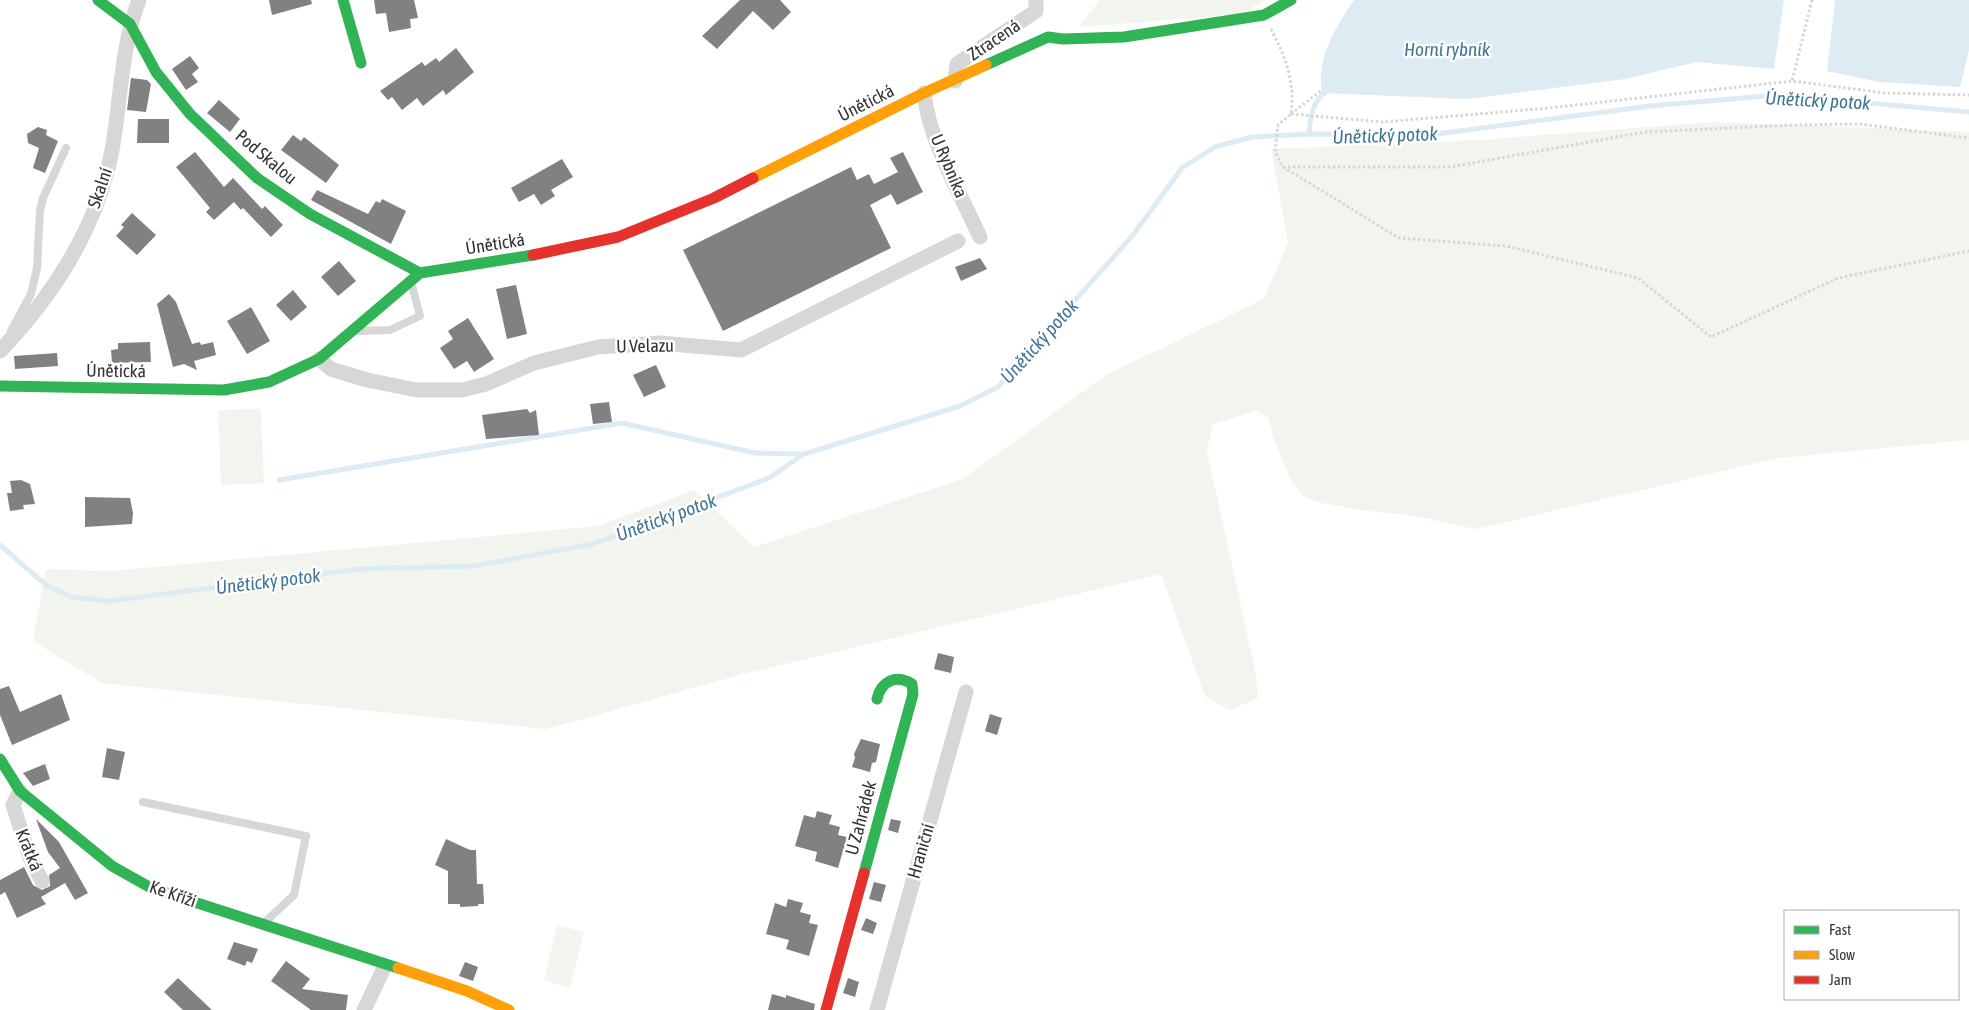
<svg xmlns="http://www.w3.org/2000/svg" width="1969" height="1010" viewBox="0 0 1969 1010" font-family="'Asap Condensed',sans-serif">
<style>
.green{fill:#f1f5ed}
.water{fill:#ddebf3}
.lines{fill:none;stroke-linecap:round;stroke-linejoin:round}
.stream{stroke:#ddebf3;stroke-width:5}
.building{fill:#818181}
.path{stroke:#d6d6d6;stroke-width:3;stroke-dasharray:2.5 2.5;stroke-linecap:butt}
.lane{stroke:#d7d7d7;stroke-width:8}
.street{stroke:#d7d7d7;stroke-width:15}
.fast{stroke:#30b455;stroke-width:11}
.slow{stroke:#ff9f0a;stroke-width:11}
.jam{stroke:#e5322d;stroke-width:11}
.labels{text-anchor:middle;stroke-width:5;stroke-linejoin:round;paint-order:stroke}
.street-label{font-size:18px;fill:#333;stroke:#fff}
.water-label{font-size:19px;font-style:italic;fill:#3f7597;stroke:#fff}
</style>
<rect width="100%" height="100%" fill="#fff"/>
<g class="green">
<path d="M1100,0H1264L1243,14L1079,27Z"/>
<path d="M1714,122L1969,132V440L1778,458L1476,529L1416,516L1360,510L1317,502L1303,496L1292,482L1276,445L1268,417L1256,411L1213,424L1207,451L1255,670L1258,698L1229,710L1205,696L1161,574L743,674L547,729L102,683L33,641L46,569L111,571L598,526L694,490L754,547L963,479L1106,375L1264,299L1288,242L1271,149L1480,140Z"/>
<path d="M261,409L264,483L221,485L218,410Z"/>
<path d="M557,925L584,932L570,988L544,980Z"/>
</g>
<g class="water">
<path d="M1354,0H1784L1774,69L1697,62L1625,79L1468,99L1322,93C1316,59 1335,28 1354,0Z"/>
<path d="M1835,0H1969V50L1960,87L1879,82L1827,71Z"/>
</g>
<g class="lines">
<g class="stream">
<path d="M1309,134C1310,119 1312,100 1327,91"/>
<path d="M279,480L622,423L755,453L803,454"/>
<path d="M0,545L46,585L71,597L109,601L361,569L474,566L593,544L769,478L804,454L960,406L998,387L1133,235L1182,168L1215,147L1252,137L1309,134L1429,135L1650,106L1778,95L1969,112"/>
</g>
</g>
<g class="building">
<path d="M269,0H311L312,4L272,15Z"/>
<path d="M374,0H414L418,18L410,19L411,28L389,32L386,13L376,14Z"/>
<path d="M740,0H780L791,12L773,30L753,11L717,49L702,36Z"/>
<path d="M456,48L474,72L446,95L443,90L423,106L417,98L402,110L392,97L388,100L380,91L422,62L425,66L436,58L439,62Z"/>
<path d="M190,56L199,68L192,74L198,82L186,90L172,69Z"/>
<path d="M131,78L147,80L151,84L146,112L127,110Z"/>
<path d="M219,100L240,119L230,132L207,113Z"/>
<path d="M138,119H169V143H137Z"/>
<path d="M38,127L47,130L46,135L58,141L45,173L33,168L39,148L28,143L27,134Z"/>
<path d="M293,135L301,141L304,137L339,165L326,183L281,150Z"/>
<path d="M195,152L224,187L233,178L262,209L265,206L283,225L271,237L243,208L241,210L234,202L214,220L206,212L210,208L176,167Z"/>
<path d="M903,152L923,192L897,205L891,194L870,205L891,248L723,331L683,250L851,167L857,180L869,174L874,184L898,172L890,158Z"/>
<path d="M562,159L573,177L551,190L555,196L541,205L534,194L519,202L511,188Z"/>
<path d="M317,190L368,214L376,201L380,203L382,199L406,211L391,244L311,200Z"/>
<path d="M132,213L156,235L137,255L116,236L124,227L121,225Z"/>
<path d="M980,258L987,269L961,281L955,267Z"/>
<path d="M339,261L356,281L338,296L321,277Z"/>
<path d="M516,285L527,334L507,339L496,289Z"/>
<path d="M293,290L307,307L291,321L276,305Z"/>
<path d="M169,294L176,302L192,344L200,342L201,345L213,342L216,355L194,361L197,370L184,364L173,367L157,304Z"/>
<path d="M251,307L270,341L247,354L227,321Z"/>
<path d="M468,318L494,359L474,372L467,361L454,369L440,348L453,339L448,331Z"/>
<path d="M150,342L151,362L112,363L111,350L118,349V343Z"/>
<path d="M57,353L58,366L15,369L14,356Z"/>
<path d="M656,365L666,387L644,397L633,375Z"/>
<path d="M609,402L612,422L593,424L590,404Z"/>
<path d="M527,409L530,413L536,410L539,435L486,439L482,415Z"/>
<path d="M21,480L30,484L35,504L23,505L24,509L10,511L7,493H12L10,481Z"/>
<path d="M85,497L130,498L133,513L132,524L85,527Z"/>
<path d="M938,653L954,657L951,673L934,669Z"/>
<path d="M9,686L20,712L61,694L70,720L12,745L0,715V689Z"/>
<path d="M990,714L1002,718L997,735L985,731Z"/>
<path d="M861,739L880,744L876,762L872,763L870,772L852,767L855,758L854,754Z"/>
<path d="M107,748L125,752L119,780L102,777Z"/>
<path d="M45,764L50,779L33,786L23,773Z"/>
<path d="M817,811L832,815L829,824L840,827L838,835L847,837L838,868L815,861L817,852L795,846L804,815L815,818Z"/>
<path d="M36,819L59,842L88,893L75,900L65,883L41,897L46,904L17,918L5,892L0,895V880L24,867L33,885L42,890L50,886L49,875L60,868L48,852Z"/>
<path d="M891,819L901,821L898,833L888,830Z"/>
<path d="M446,839L470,850H476L477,884H483L484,904H478V906L460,907V904H448V871L435,865Z"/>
<path d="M874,882L886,885L881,902L869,899Z"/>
<path d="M788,899L803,903L800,912L811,915L809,923L818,925L809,956L786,949L789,940L766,934L775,903L786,907Z"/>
<path d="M866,918L877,923L873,934L861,930Z"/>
<path d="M234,942L258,949L252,963L247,961L245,966L227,959Z"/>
<path d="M286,961L310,979L302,989L348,995L346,1010H311L271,981Z"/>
<path d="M465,962L478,967L473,981L459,976Z"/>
<path d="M178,978L212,1010H183L164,992Z"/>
<path d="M848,978L859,982L855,997L843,993Z"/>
<path d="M772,994L786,998V995L815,1004L814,1010H768Z"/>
</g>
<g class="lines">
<g class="path">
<path d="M1812,0L1792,81L1885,93L1969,95"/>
<path d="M1271,29C1286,58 1295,81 1291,114L1278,125L1275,152L1283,167H1450L1645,132L1793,125L1859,124L1969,138"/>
<path d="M1291,114L1383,122L1549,108L1792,81"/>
<path d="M1291,114L1323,89"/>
<path d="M1283,167L1399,238L1506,246L1638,278L1711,337L1838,278L1969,251"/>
</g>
<g class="lane">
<path d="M11,331L31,294L37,268L40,211L43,198L66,148"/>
<path d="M360,331L390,330L420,316L411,282"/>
<path d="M143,802L306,836L294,895L264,923"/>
</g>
<g class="street">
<path d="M955,81L957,64L1036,11V0"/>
<path d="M924,93C929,141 960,193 980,237"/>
<path d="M0,351C53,296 98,226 112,150C121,100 121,47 139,0"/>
<path d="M319,359L331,369L367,380L417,390H462L486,384L534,363L598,347L660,343L741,350L958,241"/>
<path d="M20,791L13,805L30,858L42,881"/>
<path d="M364,1010L385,966"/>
<path d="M877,1010L966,692"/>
</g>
<g class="fast">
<path d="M98,0L130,24L156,72L190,114L257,178L310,214L420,273"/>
<path d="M343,0L361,63"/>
<path d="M986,65L1048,37L1063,39L1124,37L1264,15L1291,0"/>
<path d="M0,386L224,390L269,382L319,359L420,273L533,255"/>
<path d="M0,759L20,791L112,866L151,888L398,968"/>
<path d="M864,873L913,694L912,684C896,674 881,681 877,699"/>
</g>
<g class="slow">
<path d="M753,178L924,93L986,65"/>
<path d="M398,968L467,991L509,1010"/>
</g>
<g class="jam">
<path d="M533,255L618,237L714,198L753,178"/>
<path d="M826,1010L864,873"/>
</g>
</g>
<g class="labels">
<g class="street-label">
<text transform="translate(994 40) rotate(-34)" y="6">Ztracená</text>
<text transform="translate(866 103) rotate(-27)" y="6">Únětická</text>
<text transform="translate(266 157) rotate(40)" y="6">Pod Skalou</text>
<text transform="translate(949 166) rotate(67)" y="6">U Rybníka</text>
<text transform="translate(100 188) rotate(-71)" y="6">Skalní</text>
<text transform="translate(495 244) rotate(-9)" y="6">Únětická</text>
<text transform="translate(645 346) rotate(-1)" y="6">U Velazu</text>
<text transform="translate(116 371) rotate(1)" y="6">Únětická</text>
<text transform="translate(861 818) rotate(-75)" y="6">U Zahrádek</text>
<text transform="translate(29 850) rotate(68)" y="6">Krátká</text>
<text transform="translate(921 851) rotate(-74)" y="6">Hraniční</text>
<text transform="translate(173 894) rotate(19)" y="6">Ke Kříži</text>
</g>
<g class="water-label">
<text x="1447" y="56">Horní rybník</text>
<text transform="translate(1818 100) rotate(3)" y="7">Únětický potok</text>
<text transform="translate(1385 135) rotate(-2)" y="7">Únětický potok</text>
<text transform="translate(1039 341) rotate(-48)" y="7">Únětický potok</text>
<text transform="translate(666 517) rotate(-20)" y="7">Únětický potok</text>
<text transform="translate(268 581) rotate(-7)" y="7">Únětický potok</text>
</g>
</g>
<rect x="1784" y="910" width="175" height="90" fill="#ffffff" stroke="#adadad"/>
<rect x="1794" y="926" width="25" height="8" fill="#30b455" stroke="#adadad"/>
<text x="1829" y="935" font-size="15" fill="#333333">Fast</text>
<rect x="1794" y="951" width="25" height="8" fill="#ff9f0a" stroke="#adadad"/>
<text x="1829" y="960" font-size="15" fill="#333333">Slow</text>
<rect x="1794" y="976" width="25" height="8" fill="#e5322d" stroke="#adadad"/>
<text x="1829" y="985" font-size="15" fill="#333333">Jam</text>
</svg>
